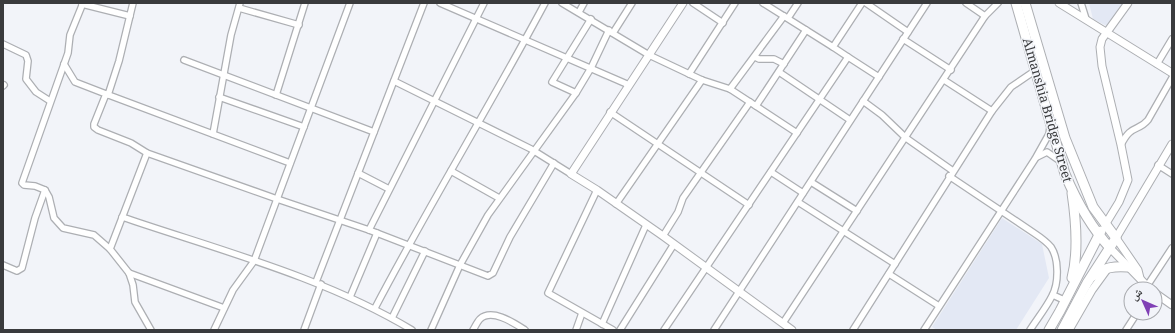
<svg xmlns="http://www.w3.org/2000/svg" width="1175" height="333" viewBox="0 0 1175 333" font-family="Georgia,'Noto Naskh Arabic',serif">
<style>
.built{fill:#e3e8f4}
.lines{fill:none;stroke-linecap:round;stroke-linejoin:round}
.minor-casing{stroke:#adafb3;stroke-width:8}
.tertiary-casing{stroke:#adafb3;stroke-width:9}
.primary-casing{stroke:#adafb3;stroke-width:11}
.minor{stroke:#fff;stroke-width:5.5}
.tertiary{stroke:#fff;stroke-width:7}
.primary{stroke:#fff;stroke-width:9}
.labels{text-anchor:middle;stroke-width:3;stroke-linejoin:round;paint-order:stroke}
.street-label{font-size:13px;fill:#3a3b3d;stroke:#f2f4f9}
</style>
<rect width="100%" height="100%" fill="#f2f4f9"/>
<g class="built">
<path d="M1089,3H1124L1107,26L1093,19Z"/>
<path d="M1002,218L1042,244L1049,278L1016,330H937L932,327Z"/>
</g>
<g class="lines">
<defs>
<g id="minor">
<path d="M83,3L70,35L68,53L22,183L24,185L35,186L45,190L49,197L54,218L63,228L94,235L110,249"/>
<path d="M440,3L629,85"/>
<path d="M562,3L649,55L702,80L730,89L797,133"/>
<path d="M693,3L723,23"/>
<path d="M763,3L833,47"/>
<path d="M866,3L908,32"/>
<path d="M966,3L985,16"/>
<path d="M1081,3L1086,19"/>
<path d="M82,4L130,16"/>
<path d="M239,8L299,25"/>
<path d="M579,12L584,3"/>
<path d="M788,18L798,3"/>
<path d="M613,33L632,3"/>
<path d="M903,39L951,70"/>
<path d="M3,44L26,55L28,61L26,79L36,92L50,101"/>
<path d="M755,57L759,59H774L784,64"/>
<path d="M848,57L879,77"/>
<path d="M184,60L374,132"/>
<path d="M64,64L75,82L106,94L94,124V127L98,130L131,143L147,153L277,199L369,230L488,276L493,273L510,237L554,163"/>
<path d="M1157,64L1172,39"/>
<path d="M779,72L850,120"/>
<path d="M689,74L735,3"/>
<path d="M944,80L992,111"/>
<path d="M394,81L531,149L571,174"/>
<path d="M3,86L4,85"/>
<path d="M730,89L784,16"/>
<path d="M576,93L552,82L591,19"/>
<path d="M106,94L290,163"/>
<path d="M108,95L119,61L133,3"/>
<path d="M276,95L305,3"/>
<path d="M219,97L304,127"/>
<path d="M863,101L882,115L906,138L953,171"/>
<path d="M756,106L806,30"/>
<path d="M610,112L749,205"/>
<path d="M213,134L231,35L240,3"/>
<path d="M1121,145C1131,124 1138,132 1148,120L1172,78"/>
<path d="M147,153L110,249L129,273L133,285L135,302L151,330"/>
<path d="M1037,157L1047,152L1060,161"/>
<path d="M1158,165L1172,174"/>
<path d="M451,171L499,198"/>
<path d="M771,172L803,193"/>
<path d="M358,173L389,189"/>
<path d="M949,176L1034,233C1040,237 1046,241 1051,247C1059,259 1059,283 1052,296C1046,308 1037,319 1030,330"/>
<path d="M811,182L857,211"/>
<path d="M597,190L548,293L613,330"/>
<path d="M798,202L895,264"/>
<path d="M616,204L702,80"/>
<path d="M122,217C219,250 324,277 412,330"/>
<path d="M369,230L484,3"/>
<path d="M663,236L678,212L683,198L750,102"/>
<path d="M3,265L17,271L22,268L35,218L45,190"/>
<path d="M129,273L224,308"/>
<path d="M889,274L939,306"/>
<path d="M316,282L424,3"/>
<path d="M1147,286L1172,248"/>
<path d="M1053,295L1066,301"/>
<path d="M350,297L377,233"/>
<path d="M375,308C429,205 490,106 545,3"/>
<path d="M392,318L425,251"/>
<path d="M783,323L985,16L998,3"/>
<path d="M602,324L646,225"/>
<path d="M214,330L233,290L254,261L350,3"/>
<path d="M304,330L321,284"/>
<path d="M431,330L460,265L488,215L576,93L591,68L609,30"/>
<path d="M473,330C475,327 477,322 480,319C492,308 514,323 525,330"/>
<path d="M576,330L582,313"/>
<path d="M620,330L674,244"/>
<path d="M664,330L848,57L833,47L862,3"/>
<path d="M714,330L927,3"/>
<path d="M853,330L992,111L1011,87L1036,70"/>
<path d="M924,330L1035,159L1049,134L1050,127"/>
<path d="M1126,330L1137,313"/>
</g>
<g id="tertiary">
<path d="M683,3L571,174L597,190L663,236L792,330"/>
<path d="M1059,3L1172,73"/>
<path d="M1105,225L1119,202L1128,180L1121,145L1102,66L1100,47L1102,39L1128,3"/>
<path d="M1110,248L1150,289"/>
<path d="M1140,278L1138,270L1116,238L1172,144"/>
<path d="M1155,293L1172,305"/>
<path d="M1069,330L1092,290L1108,268"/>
</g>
<g id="primary">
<path d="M1016,3L1065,174C1076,200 1091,227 1110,248"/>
<path d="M1025,3L1065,138L1093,207L1116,238L1087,283L1062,330"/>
<path d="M1072,193C1076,220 1079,251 1072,278"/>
<path d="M1093,276C1104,267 1115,266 1128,267"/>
<path d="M1049,330L1060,311L1101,231"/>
</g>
</defs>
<use href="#minor" class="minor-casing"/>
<use href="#tertiary" class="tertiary-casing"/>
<use href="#primary" class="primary-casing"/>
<use href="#minor" class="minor"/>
<use href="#tertiary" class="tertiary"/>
<use href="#primary" class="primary"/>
</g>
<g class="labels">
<g class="street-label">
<text transform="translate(1048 110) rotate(74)" y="5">Almanshia Bridge Street</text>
</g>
</g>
<rect width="1175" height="333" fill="none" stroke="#3a3b3d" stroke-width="8"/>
<g transform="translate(1143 301) rotate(315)"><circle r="19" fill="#f2f4f9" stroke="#a8aaae"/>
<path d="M0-3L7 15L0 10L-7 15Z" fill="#8040b5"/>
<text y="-6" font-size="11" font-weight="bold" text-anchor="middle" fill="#3a3b3d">ش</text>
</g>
</svg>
